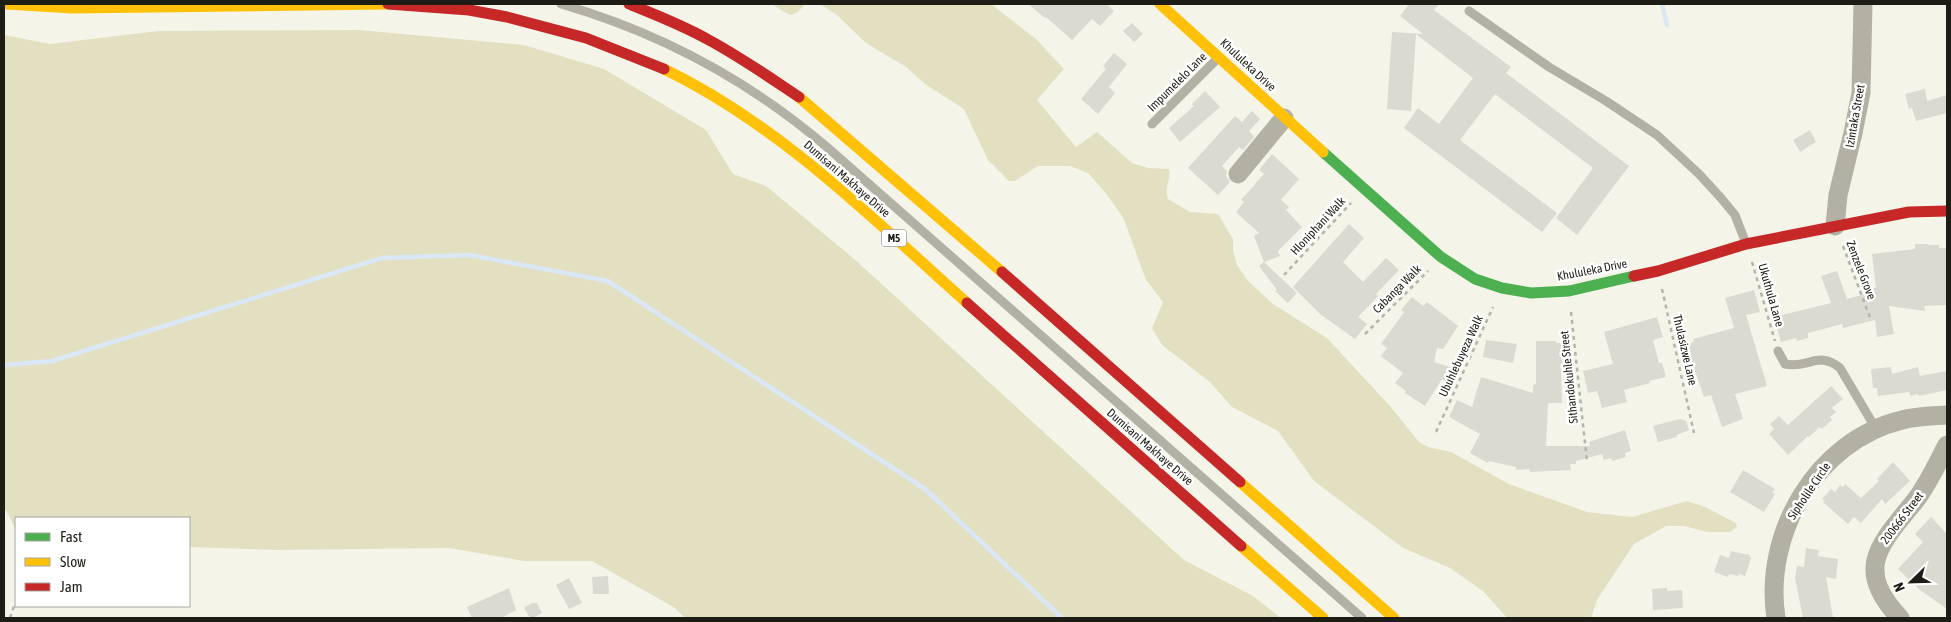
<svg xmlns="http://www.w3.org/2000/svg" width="1951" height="622" viewBox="0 0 1951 622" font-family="'Asap Condensed',sans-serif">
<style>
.green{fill:#e3e0c2}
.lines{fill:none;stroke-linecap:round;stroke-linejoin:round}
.stream{stroke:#dae7f5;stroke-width:4.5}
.building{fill:#dbdad0}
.path{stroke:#b5b4aa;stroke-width:2.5;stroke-dasharray:4 4;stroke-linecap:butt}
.lane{stroke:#b2b1a3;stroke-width:9}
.street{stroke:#b2b1a3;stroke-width:19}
.fast{stroke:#4caf50;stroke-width:11}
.slow{stroke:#ffc107;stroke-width:11}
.jam{stroke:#c62828;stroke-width:11}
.labels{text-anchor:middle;stroke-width:5;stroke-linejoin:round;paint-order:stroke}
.shield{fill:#fff;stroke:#61605b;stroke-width:1}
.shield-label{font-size:11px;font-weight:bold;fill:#1d1c15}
.street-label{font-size:12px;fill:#1d1c15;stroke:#fff}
</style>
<rect width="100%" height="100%" fill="#f5f4e8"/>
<g class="green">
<path d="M771,4H805L797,13L790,15Z"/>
<path d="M820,4H991L1036,39L1064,69L1037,100L1076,147L1097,132L1132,163L1148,168L1169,169C1171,182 1164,186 1168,199L1190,212L1218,214L1233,239V250L1237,265L1249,282L1273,304L1327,338L1391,407L1419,442L1428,447L1451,452L1509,484L1587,512L1632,517L1687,501L1705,507L1736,523L1737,527L1730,532H1707L1684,526H1666L1634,544L1597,600L1591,618H1507L1484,592L1450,568L1403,548L1314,481L1278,431L1232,407L1210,382L1162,345L1152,328L1163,302L1146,280L1123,217L1104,191L1088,173L1070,166H1038L1015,181H1009L988,160L964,109L925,84L906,67L866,43L837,15Z"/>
<path d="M359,30L524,45L604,69L706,130L733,174L766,186L852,257L1184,560L1253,596L1281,618H685L675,608L592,561H524L449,548L277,550L189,547V518H16V530L6,510H4V35L50,44L158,31Z"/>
</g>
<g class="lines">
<g class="stream">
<path d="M1662,4L1667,25"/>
<path d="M4,365L52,361L382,258L469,255L608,281L925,489L1062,618"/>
</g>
</g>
<g class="building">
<path d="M1028,4H1107L1114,11L1100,26L1092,19L1072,40L1046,17L1045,18Z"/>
<path d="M1409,4H1439L1434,10L1511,67L1506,73L1629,166L1577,235L1556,218L1593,168L1495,94L1460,140L1557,213L1542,232L1404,128L1418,108L1439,124L1473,78L1416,34L1411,111L1387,109L1392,32L1423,34L1400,16Z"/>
<path d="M1132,23L1143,34L1134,42L1123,31Z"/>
<path d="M1114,53L1127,64L1109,87L1115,93L1098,114L1081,99L1106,69L1103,66Z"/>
<path d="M1925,89L1927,101L1947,95V113L1916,121L1912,108L1909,109L1905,94Z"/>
<path d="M1205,91L1220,107L1180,142L1169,128L1194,106L1192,104Z"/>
<path d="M1252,111L1260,119L1249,131L1254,137L1243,150L1239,147L1222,166L1227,171L1226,176L1230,182L1218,195L1188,168L1235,116L1242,122Z"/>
<path d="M1810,130L1816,142L1800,152L1793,140Z"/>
<path d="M1272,154L1299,179L1281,200L1289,207L1286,210L1302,227L1278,251L1280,256L1264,262L1254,236L1259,233L1236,212L1244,202L1241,200L1264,174L1259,170Z"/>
<path d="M1349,224L1364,238L1343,262L1363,282L1386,258L1399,270L1376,294L1378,296L1358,317L1367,324L1355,339L1320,314L1293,287Z"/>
<path d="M1915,244H1928L1929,245H1939V248H1947V305L1924,306L1925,311L1889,306L1894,334L1877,337L1875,320L1843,328L1842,324L1808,333V338L1797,341L1796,338L1781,342L1774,317L1831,303L1821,276L1837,271L1847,299L1872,292V288H1876L1872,254L1915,249Z"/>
<path d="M1264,262L1297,293L1288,303L1275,291L1277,290L1259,266Z"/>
<path d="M1754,290L1760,312L1746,315L1767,386L1735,394L1743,419L1722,427L1711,395L1704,397L1691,359L1684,361L1680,345L1694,342L1693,339L1734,328L1725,298Z"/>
<path d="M1412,297L1423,306L1427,302L1458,326L1443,349L1437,348L1434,362L1453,368L1444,381L1442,379L1425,406L1405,393L1406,391L1395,383L1403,373L1381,356L1387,348L1381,344L1404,312L1401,310Z"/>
<path d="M1657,317L1663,337L1653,340L1659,363H1662L1666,377L1649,381L1650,383L1624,390L1627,402L1602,408L1597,391L1588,393L1583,371L1613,364L1604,332Z"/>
<path d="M1486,340L1517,344L1513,363L1483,357Z"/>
<path d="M1536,341H1556V343H1567V366H1561L1562,403H1548L1546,446H1590L1589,442L1625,430L1631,451L1625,453L1626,457L1612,461L1611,458L1604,460L1602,454L1576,461V464H1570L1571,470L1530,472L1529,469L1516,470V467L1489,461L1488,463L1470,453L1480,434L1449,417L1457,400L1472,407L1481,377L1533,393V385L1536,384Z"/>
<path d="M1891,367L1892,374L1918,367L1920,376L1947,371V390L1919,396L1918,394L1911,396L1909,392L1878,396L1877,388H1873L1871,369Z"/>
<path d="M1831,386L1843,399L1832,408L1836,412L1830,417L1832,420L1822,429L1820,427L1809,437L1808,436L1788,455L1769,434L1774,429L1770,424L1779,416L1788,425Z"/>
<path d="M1680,419L1686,421L1689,430L1677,435V437L1658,442L1653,426Z"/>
<path d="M1893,462L1910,481L1885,504L1882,499L1861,523L1854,517L1848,524L1823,502L1825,501L1822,499L1831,489L1835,492L1840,485L1843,487L1845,484L1861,498L1879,481L1877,479Z"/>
<path d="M1743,470L1775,489L1772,493L1775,494L1764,512L1730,492Z"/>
<path d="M1931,517L1947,534V609L1920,590L1898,569L1923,542L1915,534Z"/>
<path d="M1806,548L1819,550L1818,556L1838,559L1836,579L1826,577L1833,618H1803L1795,578L1797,566L1804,567Z"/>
<path d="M1731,551L1749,555L1751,558L1745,576L1739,574L1738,576L1729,574L1728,577L1714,572L1720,555L1729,558Z"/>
<path d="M608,576L609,594H593L592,577Z"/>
<path d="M569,578L582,603L569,609L556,585Z"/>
<path d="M509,588L516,610L501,618H472L467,607Z"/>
<path d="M1667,588V591L1682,590L1683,608L1653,610L1652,589Z"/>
<path d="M532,603H537L542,613L533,618H530L524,608Z"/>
</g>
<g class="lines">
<g class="path">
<path d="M1843,246L1871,320"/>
<path d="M1752,262L1775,341"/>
<path d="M1284,275L1351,203"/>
<path d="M1662,289L1694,433"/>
<path d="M1571,312L1587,462"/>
<path d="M1365,334L1428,271"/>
<path d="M1436,432L1493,307"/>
<path d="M10,618L15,603"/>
</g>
<g class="lane">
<path d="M561,4C661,33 750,81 828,148L1362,618"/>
<path d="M1469,11L1549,67L1606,101L1657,135L1699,174L1721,198L1735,215L1745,241"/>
<path d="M1152,124L1217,59"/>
<path d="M1778,351L1785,364C1808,369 1819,350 1840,368L1876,429"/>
</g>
<g class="street">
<path d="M1238,174L1284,118"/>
<path d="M1835,226L1838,195L1853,133L1861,93L1863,4"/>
<path d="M1776,618C1763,534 1816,441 1902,420C1916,416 1932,416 1947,415"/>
<path d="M1900,618C1853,569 1880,544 1915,501C1928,484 1937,464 1947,445"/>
</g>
<path class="fast" d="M1323,152L1441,257L1475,279L1502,288L1531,293L1569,291L1634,276"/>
<g class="slow">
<path d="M6,4L72,8L385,4"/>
<path d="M1160,4L1323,152"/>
<path d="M664,69C780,125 872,218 967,303"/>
<path d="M799,97L1002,272"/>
<path d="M1240,482L1394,618"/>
<path d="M1241,546L1323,618"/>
</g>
<g class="jam">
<path d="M388,4L469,10L507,17L586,38L664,69"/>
<path d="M629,4C656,15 682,25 707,39C739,56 769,77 799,97"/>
<path d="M1002,272L1240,482"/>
<path d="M1634,276L1658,271L1746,244L1909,212L1947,211"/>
<path d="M967,303L1241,546"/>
</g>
</g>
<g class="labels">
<rect class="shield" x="881.5" y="229.5" width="25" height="17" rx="4"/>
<g class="shield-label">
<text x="894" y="242">M5</text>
</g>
<g class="street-label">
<text transform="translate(1248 65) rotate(43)" y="4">Khululeka Drive</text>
<text transform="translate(1177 82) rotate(-45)" y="4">Impumelelo Lane</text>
<text transform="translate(1855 116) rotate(-80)" y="4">Izintaka Street</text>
<text transform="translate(847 179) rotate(41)" y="4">Dumisani Makhaye Drive</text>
<text transform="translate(1318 226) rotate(-47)" y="4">Hloniphani Walk</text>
<text transform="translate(1592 270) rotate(-11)" y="4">Khululeka Drive</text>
<text transform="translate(1861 270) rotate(69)" y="4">Zenzele Grove</text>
<text transform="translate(1397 289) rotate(-45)" y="4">Cabanga Walk</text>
<text transform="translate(1771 295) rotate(74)" y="4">Ukuthula Lane</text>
<text transform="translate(1685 350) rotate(77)" y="4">Thulasizwe Lane</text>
<text transform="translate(1461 356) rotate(-65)" y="4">Ubuhlebuyeza Walk</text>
<text transform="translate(1569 377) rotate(-96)" y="4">Sithandokuhle Street</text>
<text transform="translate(1150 447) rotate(41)" y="4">Dumisani Makhaye Drive</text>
<text transform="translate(1809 491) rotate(-56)" y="4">Sipholile Circle</text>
<text transform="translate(1902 518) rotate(-53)" y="4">200666 Street</text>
</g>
</g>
<rect width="1951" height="622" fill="none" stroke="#1d1c15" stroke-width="10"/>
<rect x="15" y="517" width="175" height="90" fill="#ffffff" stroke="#a5a4a1"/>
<rect x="25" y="533" width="25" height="8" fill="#4caf50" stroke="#a5a4a1"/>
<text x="60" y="542" font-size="15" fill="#1d1c15">Fast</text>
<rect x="25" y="558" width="25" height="8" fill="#ffc107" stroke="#a5a4a1"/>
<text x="60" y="567" font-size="15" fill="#1d1c15">Slow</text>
<rect x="25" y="583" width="25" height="8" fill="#c62828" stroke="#a5a4a1"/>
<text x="60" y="592" font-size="15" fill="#1d1c15">Jam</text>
<g transform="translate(1911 582) rotate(247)" stroke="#ffffff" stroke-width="4" paint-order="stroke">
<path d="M0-4L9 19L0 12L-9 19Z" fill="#1d1c15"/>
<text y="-8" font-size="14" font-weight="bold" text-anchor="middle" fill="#1d1c15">N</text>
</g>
</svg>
